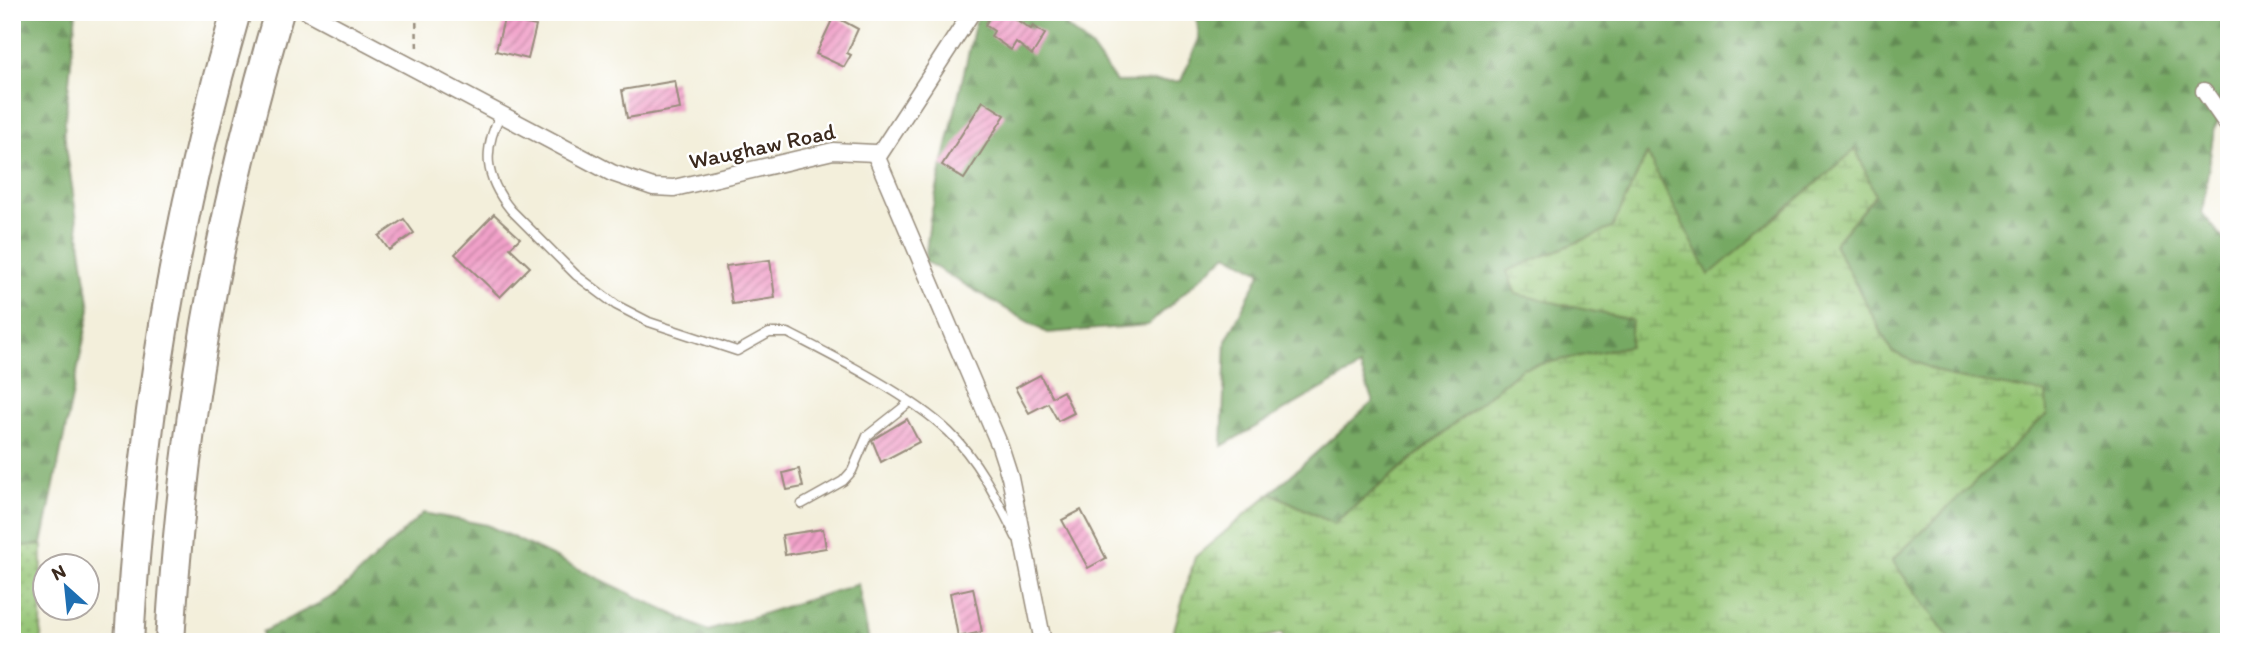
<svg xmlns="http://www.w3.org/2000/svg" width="2241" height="654" viewBox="0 0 2241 654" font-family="Itim,sans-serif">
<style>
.green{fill:url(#green-dots);stroke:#677648;stroke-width:2}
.forest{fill:url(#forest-firs);stroke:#586a41;stroke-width:2}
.wetland{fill:url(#wetland-marsh);stroke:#677648;stroke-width:2}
.building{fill:url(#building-hatch)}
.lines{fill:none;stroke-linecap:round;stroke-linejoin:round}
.service-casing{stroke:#978c7c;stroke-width:11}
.minor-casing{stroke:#978c7c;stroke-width:19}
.motorway-casing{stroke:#978c7c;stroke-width:32}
.path{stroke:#978c7c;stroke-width:2.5;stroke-dasharray:5 5;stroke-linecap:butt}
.service{stroke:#fff;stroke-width:8}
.minor{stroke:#fff;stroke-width:16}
.motorway{stroke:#fff;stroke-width:28}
.labels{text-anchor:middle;stroke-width:5;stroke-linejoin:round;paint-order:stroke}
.street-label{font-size:23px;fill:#3b2a1e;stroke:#fff}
</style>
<defs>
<pattern id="green-dots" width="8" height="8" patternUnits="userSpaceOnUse" patternTransform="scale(1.75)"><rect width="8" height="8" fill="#93c372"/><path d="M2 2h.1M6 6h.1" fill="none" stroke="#799f5d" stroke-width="1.8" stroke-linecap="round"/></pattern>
<pattern id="forest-firs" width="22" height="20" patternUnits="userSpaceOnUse" patternTransform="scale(1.75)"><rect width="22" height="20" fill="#76a964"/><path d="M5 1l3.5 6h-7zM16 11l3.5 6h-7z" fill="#628a52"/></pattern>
<pattern id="wetland-marsh" width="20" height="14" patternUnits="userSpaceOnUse" patternTransform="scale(1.75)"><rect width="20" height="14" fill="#93c372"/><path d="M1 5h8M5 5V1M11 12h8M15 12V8" fill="none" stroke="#799f5d"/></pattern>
<pattern id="building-hatch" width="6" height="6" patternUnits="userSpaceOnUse" patternTransform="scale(1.75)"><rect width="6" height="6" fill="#f1a1c9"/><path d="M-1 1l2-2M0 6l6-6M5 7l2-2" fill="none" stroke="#c483a3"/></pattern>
</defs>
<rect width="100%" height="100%" fill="#fff"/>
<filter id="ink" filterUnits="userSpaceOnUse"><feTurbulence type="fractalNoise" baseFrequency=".0143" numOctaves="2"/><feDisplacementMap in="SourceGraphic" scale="14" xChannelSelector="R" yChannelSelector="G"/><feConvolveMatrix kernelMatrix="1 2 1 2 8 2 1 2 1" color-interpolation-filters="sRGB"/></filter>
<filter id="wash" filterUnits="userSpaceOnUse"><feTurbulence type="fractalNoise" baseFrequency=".00686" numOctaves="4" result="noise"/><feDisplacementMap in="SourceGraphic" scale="28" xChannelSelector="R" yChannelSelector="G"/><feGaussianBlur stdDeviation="1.57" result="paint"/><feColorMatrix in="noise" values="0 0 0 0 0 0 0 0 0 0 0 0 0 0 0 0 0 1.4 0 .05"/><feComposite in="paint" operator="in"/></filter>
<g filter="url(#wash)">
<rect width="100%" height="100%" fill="#f3efdb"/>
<path class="green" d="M42,544L41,642H12V547Z"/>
<g class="forest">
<path d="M12,12H76L64,132L90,309L42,544L12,547Z"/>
<path d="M978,12H1049L1091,47L1116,82L1181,81L1199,39L1196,12H2229V101L2214,129L2202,213L2229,246V637L2210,642H1952L1892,560L2046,414V394L1951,377L1892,352L1834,244L1875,195L1708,275L1646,155L1613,228L1508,271L1517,294L1632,320L1630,346L1522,368L1333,524L1271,493L1373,402L1360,367L1222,446L1226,341L1261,272L1227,254L1148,325L1047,333L925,261L930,219Z"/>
<path d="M423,513L487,525L708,631L858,584L869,642H264L262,632L336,595Z"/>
</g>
<path class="wetland" d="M1856,149L1875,195L1834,244L1892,352L1951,377L2046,393L2047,414L1892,560L1952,642H1284L1283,633L1245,642H1180L1174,630L1195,557L1271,493L1334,524L1522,368L1630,346L1632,320L1516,294L1507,271L1612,228L1647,154L1709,275Z"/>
<g id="blocks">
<g class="building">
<path d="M992,12H1005L1031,29L1033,26L1045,34L1032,55L1016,42L1011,50L991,36L994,31L985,25Z"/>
<path d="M834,16L858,29L847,53L851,55L844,67L816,54Z"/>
<path d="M504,19L536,26L528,59L496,51Z"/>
<path d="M675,81L680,109L627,118L622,90Z"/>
<path d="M983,101L1005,115L964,179L942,165Z"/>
<path d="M494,214L520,238L510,248L530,267L500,297L455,254Z"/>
<path d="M404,219L414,233L389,250L379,236Z"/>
<path d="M770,260L775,298L732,304L726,266Z"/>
<path d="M1040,375L1052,397L1063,391L1074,413L1058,421L1048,403L1029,413L1015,388Z"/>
<path d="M907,419L919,442L881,462L872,440Z"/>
<path d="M799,469L803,487L787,490L783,473Z"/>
<path d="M1081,510L1106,558L1088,568L1062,520Z"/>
<path d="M823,529L826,548L785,555L782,535Z"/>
<path d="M973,588L982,632L958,637L950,593Z"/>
</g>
</g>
</g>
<g filter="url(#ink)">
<use href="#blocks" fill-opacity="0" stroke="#978c7c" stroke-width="2"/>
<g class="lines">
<defs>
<g id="service">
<path d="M502,112C482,149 484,177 511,210L576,275L616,305L649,322L737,351L769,333H788C835,357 912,396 949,432C979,461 998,501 1016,537"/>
<path d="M802,504L843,481L852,471L867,436L910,402"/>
</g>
<g id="minor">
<path d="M308,12L612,173L653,187L674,188L833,151L875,153L1000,446L1010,477L1043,642"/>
<path d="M2204,91L2229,127"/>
<path d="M877,158L972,12"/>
</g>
<g id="motorway">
<path d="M129,642C142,421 174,225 236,12"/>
<path d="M170,642C183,421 217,225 279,12"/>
</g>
</defs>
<use href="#service" class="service-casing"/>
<use href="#minor" class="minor-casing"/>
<use href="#motorway" class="motorway-casing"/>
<path class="path" d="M416,12L417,51"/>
<use href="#service" class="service"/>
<use href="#minor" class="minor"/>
<use href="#motorway" class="motorway"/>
</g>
</g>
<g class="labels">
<g class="street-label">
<text transform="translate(762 146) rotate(-12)" y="8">Waughaw Road</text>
</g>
</g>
<rect width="2241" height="654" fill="none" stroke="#fff" stroke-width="42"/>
<g transform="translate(66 587) rotate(333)"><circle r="33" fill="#ffffff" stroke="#b1aaa5" stroke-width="2"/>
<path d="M0-5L12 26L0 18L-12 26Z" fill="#1f6fb2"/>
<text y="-10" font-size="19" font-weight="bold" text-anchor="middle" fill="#3b2a1e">N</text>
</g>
</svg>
